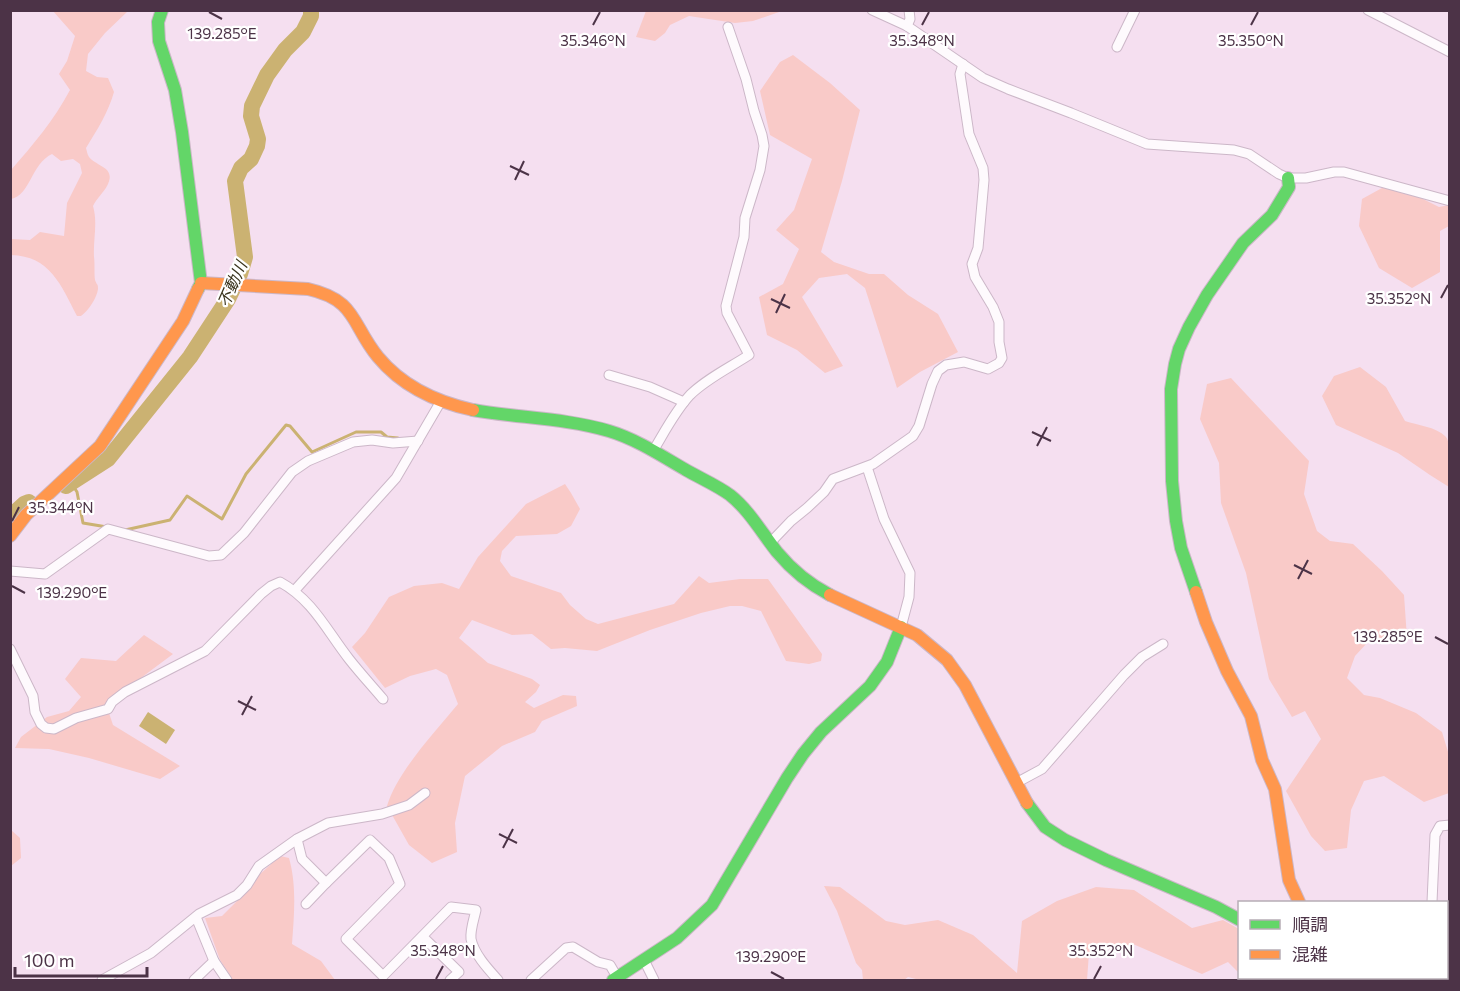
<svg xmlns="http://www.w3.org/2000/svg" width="1460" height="991" viewBox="0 0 1460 991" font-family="Commissioner,'Noto Sans JP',sans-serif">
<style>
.green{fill:#f9cac8}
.water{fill:#cbb272}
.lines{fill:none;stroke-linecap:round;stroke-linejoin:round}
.stream{stroke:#cbb272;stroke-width:3}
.river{stroke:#cbb272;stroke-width:16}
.street-casing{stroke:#ccb7c8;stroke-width:11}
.fast-casing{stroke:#ccb7c8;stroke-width:14}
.slow-casing{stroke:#ccb7c8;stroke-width:14}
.jam-casing{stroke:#ccb7c8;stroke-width:14}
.street{stroke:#fefafd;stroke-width:9}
.fast{stroke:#63d668;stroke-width:12}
.slow{stroke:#ff974d;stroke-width:12}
.jam{stroke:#b3261e;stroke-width:12}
.ticks{fill:none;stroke:#4c3347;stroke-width:2}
.labels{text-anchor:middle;stroke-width:4.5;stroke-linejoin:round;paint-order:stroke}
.water-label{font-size:16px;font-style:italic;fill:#3a341e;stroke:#fff}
.ticks-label{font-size:15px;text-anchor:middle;fill:#4c3347;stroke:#fff;stroke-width:4.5;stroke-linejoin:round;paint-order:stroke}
</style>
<rect width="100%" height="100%" fill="#f5dff0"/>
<g class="green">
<path d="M53,11H128L105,33L88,54L86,71L97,77L108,78L114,92C108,113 97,130 86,148C87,151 87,154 89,157C97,167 117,167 107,186C104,192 97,198 93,206C98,223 93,239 94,257C95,263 94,274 95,280C97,286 98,283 98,289C97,298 88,311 81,316H77C61,285 50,256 11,255V239L30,240L40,232L64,236L67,203L82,173L80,164L73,159L61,161L52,154C31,164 30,196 11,199V170C33,145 54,120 70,90L59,74L67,61L75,36Z"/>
<path d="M646,11V10L782,11L753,21L735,23L689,16L670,25L665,33L655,41L636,37Z"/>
<path d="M793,55L830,83L860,110L842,181L821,252L834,262L869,274H884L908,295L938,314L958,352L920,372L897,388L865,288L847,274L819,278L802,297L843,366L825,373L797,350L767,335L759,297L783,284L799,249L776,230L794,210L812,159L770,135L760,91L780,62Z"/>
<path d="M1391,183L1439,207L1449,205V226L1440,231V272L1412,288L1379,268L1359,226L1362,199Z"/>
<path d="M1360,367L1386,387L1405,421C1417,425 1436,427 1445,436C1453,443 1450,476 1449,487L1430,475L1398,453L1336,425L1322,396L1334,376Z"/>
<path d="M1231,378L1309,461L1304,494L1317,531L1330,541L1353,544L1382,571L1404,595L1407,638L1367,643L1355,656L1347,678L1364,695L1380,698L1416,713L1442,732L1449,755V793L1424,802L1384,776L1364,781L1351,810L1347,848L1325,851L1311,836L1286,791L1321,739L1305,711L1292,717L1269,679L1246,573L1221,503L1219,463L1200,419L1207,384Z"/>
<path d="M565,484L571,493L580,509L571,526L557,534L516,536L502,551L500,561L511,576L561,593L570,605L586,619L598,624L674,604L699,576L709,583L740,579H768L822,654L821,661L809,664L786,661L761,611L742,606H730L701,613L650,630L597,651L565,648L551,649L532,634L512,635L472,620L459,638L488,663L532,679L540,685L536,692L525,702L534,708L563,695L576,696L577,706L542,721L535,732L502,746L465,776L455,823L457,852L432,863L409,845L387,806C397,772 435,732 458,704L447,675L436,669L410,676L385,688L352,647L365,633L389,597L414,586L442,583L459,589L478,557L526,504Z"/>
<path d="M144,635L173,654L106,704L113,725L180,766L160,779L89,758L49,749L15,748L21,737L47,717L69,711L81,697L65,679L81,658L116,661Z"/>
<path d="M11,830L20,838L21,858L11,866Z"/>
<path d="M280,856L289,858C297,886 294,916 292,944L321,961L335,980H233L220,960L205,918L222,916L237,901L259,875Z"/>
<path d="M824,886L840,887L886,921L905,925L938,920L973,935L1017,973L1022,921L1057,901L1096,887L1134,890L1192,928L1223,920L1239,929V973L1228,962L1202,974L1133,944L1089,953L1087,980H920L908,977L904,980H863L862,970L856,963L837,911Z"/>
</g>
<path class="water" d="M148,712L175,730L166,744L139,726Z"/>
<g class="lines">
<g class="stream">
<path d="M72,484L77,492L83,523L107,527"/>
<path d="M125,530L170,520L187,496L222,519L246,474L286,425L290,426L312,452L356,432H381L387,437L398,438"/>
</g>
<g class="river">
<path d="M66,486L108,459L190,357L228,299L240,274L245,257L235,181L241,168L251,159L257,146L258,139L251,116L252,106L267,75L285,50L303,32L311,16V10"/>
<path d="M10,517L24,504L29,502"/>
</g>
<defs>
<g id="street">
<path d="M872,10L907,26L983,78L1008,89L1071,113L1147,144L1234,150L1249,154L1279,174L1288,178H1306L1334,172H1344L1450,201"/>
<path d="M1368,10L1450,52"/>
<path d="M907,26L910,19L909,10"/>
<path d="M1117,47L1135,10"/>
<path d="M609,375L650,387L684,402"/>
<path d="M653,451C664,433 675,411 690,395C706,379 729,368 749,355L727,313L726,306L744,237L745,218L760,170L764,146L762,135L754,111L746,79L728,27"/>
<path d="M867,467L884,519L910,573L909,597L901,627"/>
<path d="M770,543L791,521L807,508L824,492L833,479L873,464L913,436L919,426L932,384L938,371L946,365L964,362L988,369L999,363L1002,358L999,342V322L993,307L975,277L972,264L978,248L984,180L983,168L969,134L960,74L963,64"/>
<path d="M10,571L45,574L108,529L209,556L221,555L244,533L292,472L308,461L353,442L372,440L393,443L418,441"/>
<path d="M295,590L396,478L441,401"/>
<path d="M10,649L33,696L35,712L41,724L46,728L54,729L76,718L108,709L112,702L125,692L205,651L261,594L271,586L280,582C313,600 327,631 349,659C360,673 372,686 383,699"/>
<path d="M1016,783L1042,769L1124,675L1142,657L1163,644"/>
<path d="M297,839L302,859L326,883L370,840L389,858L400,884L346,939L383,976L451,907L476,910C474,919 470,930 471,939C474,954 488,969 498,980"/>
<path d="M1432,902L1435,835L1440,826L1450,825"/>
<path d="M306,904L326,883"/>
<path d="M196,917L214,961L227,980"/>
<path d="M423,937L459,972L450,980"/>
<path d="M644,960L654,980"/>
<path d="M102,980L151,953L199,914L237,895L247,885L259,866L297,839L328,823L382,814L409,805L425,793"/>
<path d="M194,980L214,961"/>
<path d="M531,980L566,948L573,947L598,962L610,965L617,977"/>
<path d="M1323,980L1324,978"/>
<path d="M1429,980V978"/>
</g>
<g id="fast">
<path d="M162,10L158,22L159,41L175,90L182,132L201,283L198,289"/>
<path d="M473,410C518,418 565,418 609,431C636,439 662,456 686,470C700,478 718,486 730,495C749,510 762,533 777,552C792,570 809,584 830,595"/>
<path d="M1196,592L1181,548L1176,521L1172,481L1171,389L1175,364L1179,349L1189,327L1207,295L1243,243L1272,215L1289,187L1288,178"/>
<path d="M1027,803L1045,827L1065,840L1106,860L1216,907L1240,920"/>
<path d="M613,980L677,938L712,905L787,778L803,754L821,732L870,686L887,662L901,627"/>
</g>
<g id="slow">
<path d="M201,283L308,289C357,300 351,324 378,357C402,386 436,402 473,410"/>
<path d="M10,536L26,515L100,446L183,321L198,289"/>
<path d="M1196,592L1206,622L1227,671L1251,716L1262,760L1275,789L1289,880L1299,902"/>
<path d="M830,595L917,635L947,660L965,685L1027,803"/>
</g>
<path id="jam" d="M1312,978L1316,980"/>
</defs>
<use href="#street" class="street-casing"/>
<use href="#fast" class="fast-casing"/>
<use href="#slow" class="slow-casing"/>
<use href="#jam" class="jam-casing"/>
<use href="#street" class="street"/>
<use href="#fast" class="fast"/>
<use href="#slow" class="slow"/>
<use href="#jam" class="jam"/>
</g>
<path class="ticks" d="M209,12L222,19M593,25L600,12M922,25L929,12M1251,25L1258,12M510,166L529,175M515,180L524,161M1441,298L1448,285M771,299L790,308M776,313L785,294M1032,432L1051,441M1037,446L1047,427M12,521L19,507M1294,565L1312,574M1298,579L1308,560M12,586L25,593M1435,637L1448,644M238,701L256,710M242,715L252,696M499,834L517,843M503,848L513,829M771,972L784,979M436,979L443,966M1094,979L1101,966"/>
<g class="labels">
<g class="water-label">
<text transform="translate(232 284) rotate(-66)" y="6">不動川</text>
</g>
</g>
<g class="ticks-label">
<text x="222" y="39">139.285°E</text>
<text x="593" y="46">35.346°N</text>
<text x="922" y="46">35.348°N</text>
<text x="1251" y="46">35.350°N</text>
<text x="1399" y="304">35.352°N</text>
<text x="61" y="513">35.344°N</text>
<text x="72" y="598">139.290°E</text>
<text x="1388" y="642">139.285°E</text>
<text x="443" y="956">35.348°N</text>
<text x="1101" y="956">35.352°N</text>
<text x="771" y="962">139.290°E</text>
</g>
<rect width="1460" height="991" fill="none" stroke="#4c3347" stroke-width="24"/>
<rect x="1238" y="901" width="210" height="78" fill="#ffffff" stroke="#b7adb5" stroke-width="1.5"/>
<rect x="1250" y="920" width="30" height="9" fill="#63d668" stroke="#b7adb5" stroke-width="1.5"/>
<text x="1292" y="931" font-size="18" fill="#4c3347">順調</text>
<rect x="1250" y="950" width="30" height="9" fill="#ff974d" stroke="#b7adb5" stroke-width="1.5"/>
<text x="1292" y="961" font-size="18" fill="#4c3347">混雑</text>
<path d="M15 967v9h132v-9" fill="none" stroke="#4c3347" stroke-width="3"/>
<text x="24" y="967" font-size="18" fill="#4c3347" stroke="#ffffff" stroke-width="4.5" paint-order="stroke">100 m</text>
</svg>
